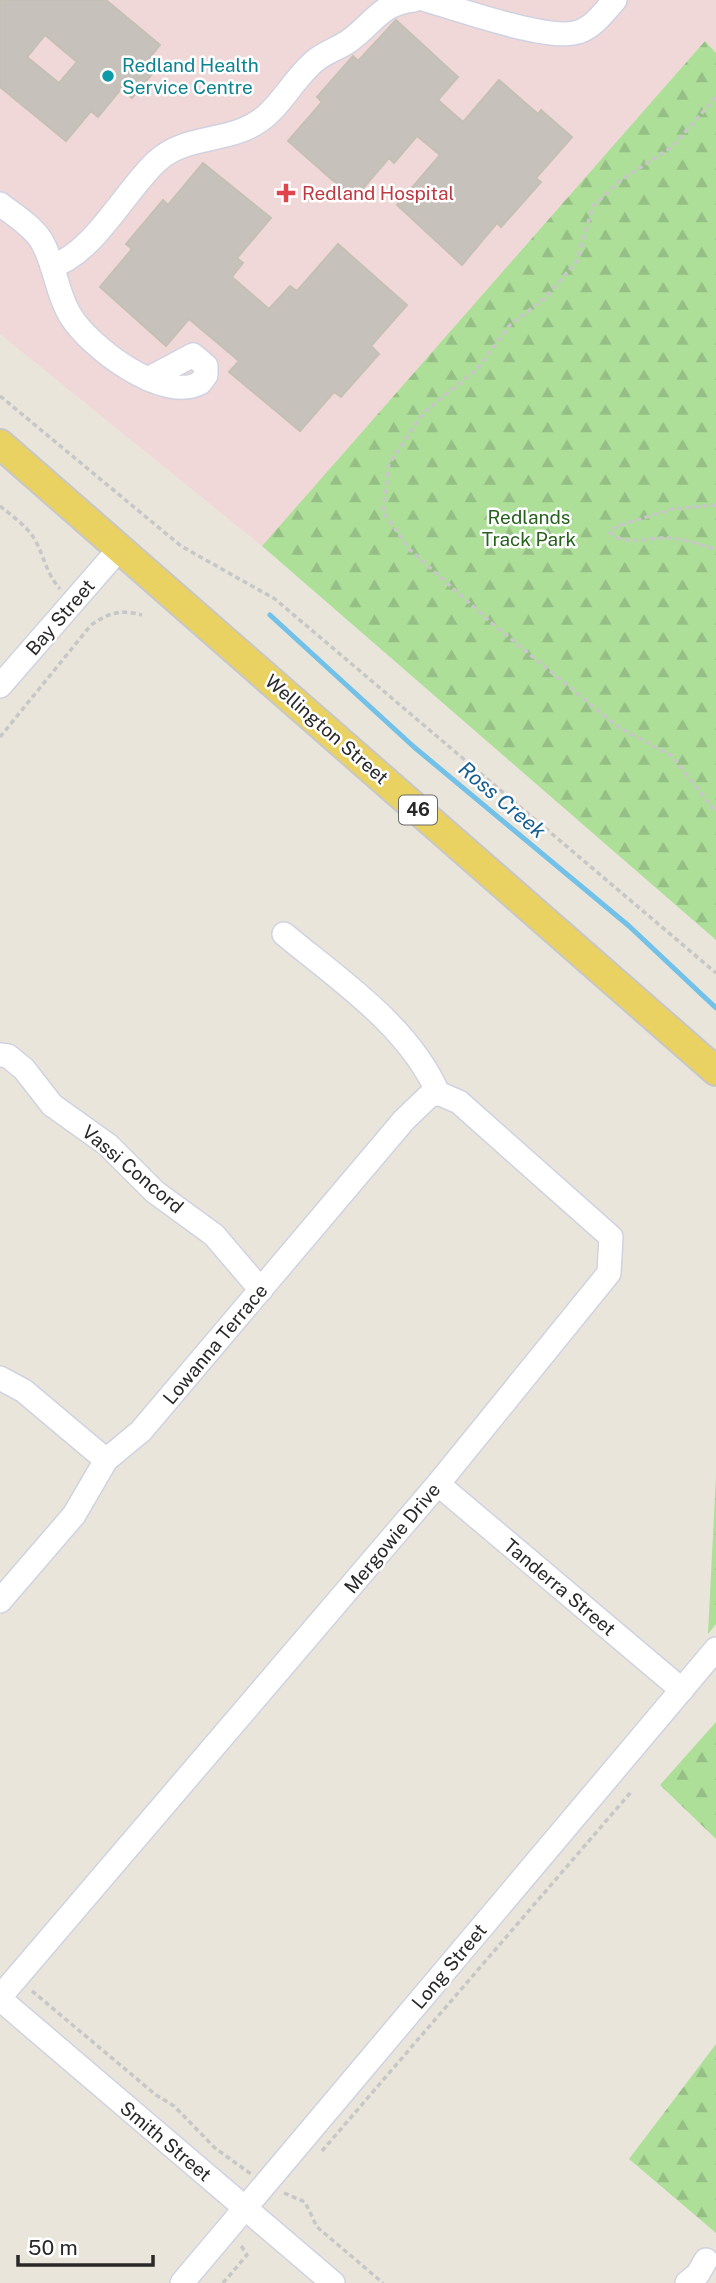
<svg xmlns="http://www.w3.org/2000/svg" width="716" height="2283" viewBox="0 0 716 2283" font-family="'Public Sans',sans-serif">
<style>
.medical{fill:#f1d8d8}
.forest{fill:url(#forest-firs)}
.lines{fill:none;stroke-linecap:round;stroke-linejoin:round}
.stream{stroke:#72c1e8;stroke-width:5}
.building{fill:#c6c1ba;stroke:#c5c0b5;stroke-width:2;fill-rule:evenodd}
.minor-casing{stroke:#d0d2e1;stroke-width:26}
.major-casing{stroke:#c7c7c7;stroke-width:32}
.path{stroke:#c7c7c7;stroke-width:3.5;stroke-dasharray:5 3.5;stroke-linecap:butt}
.minor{stroke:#fff;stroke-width:23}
.major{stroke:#e9d261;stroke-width:28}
.culture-dot{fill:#0f9aa8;stroke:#fff;stroke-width:2.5}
.health-dot{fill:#e0444e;stroke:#fff;stroke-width:2.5}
.labels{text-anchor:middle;stroke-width:5;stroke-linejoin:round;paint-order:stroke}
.shield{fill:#fff;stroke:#686868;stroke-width:2}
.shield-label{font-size:18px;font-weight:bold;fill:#282828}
.culture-label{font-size:19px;fill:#0d838f;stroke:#fff;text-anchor:start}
.health-label{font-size:19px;fill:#be3a42;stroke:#fff;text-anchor:start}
.park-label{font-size:19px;fill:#27611d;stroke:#fff}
.street-label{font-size:19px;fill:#282828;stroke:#fff}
.water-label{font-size:21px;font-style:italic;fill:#135e92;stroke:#fff}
</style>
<defs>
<pattern id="forest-firs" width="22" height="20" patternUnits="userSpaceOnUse" patternTransform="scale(1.75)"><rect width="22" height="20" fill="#addf99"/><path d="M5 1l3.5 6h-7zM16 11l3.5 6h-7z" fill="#95bf84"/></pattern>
</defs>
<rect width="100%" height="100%" fill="#eae5db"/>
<path class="medical" d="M0,0H716V53L705,41L262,546L0,334Z"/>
<g class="forest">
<path d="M705,41L716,53V940L262,546Z"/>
<path d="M716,1476V1624L708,1634Z"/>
<path d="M716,1722V1839L660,1785Z"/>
<path d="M716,2044V2233L629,2159Z"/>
</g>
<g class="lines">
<path class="stream" d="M270,615L414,747L629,926L716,1008"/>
</g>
<g class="building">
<path d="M0,0H106L160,45L148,60L157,68L132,98L121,89L98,117L91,111L66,141L0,87ZM45,35L77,62L59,83L27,57Z"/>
<path d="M396,20L458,77L438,100L463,122L499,80L538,114L541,110L572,137L536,178L541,182L501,227L497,223L462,265L397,205L440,155L417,136L394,163L389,158L354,199L288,141L322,102L317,97L353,56L358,61Z"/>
<path d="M203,163L271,218L237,258L243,263L232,277L269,309L290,286L297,291L338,244L407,305L371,346L379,354L341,397L334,392L300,431L229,372L239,361L189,319L166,346L100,287L132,249L126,244L163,200L168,205Z"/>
</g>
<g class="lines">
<defs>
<g id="minor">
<path d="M426,0C459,9 549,42 578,32C594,27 604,12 615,0"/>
<path d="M0,204C14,215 31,225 41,240C55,263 56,292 70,315C89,347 163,403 200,383L206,375V366L193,355L148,379"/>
<path d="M52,266C93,254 125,191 156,162C187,132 234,145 267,115C285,99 297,75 316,60C326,52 339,48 349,41C374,23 381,3 414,0"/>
<path d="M0,686L120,548"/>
<path d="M284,934C339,980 408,1025 438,1093"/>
<path d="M0,1055L8,1056L24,1069L52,1105L108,1145L155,1192L214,1235L261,1290"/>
<path d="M0,1378L24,1391L106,1460"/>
<path d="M438,1484L682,1690"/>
<path d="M0,1601L74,1515L106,1460L141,1431L404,1120L429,1096L438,1093"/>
<path d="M0,1997L438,1484L609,1273L611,1237L459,1102L438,1093"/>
<path d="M0,1999L333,2283"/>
<path d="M182,2283L716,1649"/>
<path d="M687,2283L698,2274L706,2260"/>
</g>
<path id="major" d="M0,444L716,1071"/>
</defs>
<use href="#minor" class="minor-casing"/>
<use href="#major" class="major-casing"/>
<g class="path">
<path d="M716,97L672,147L621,180L593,206L577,261L545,298L510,325L477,369L423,413L389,464L383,512L410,550L494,625L618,727L672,756L716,812"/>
<path d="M0,396L181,546L275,599L716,973"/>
<path d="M716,505L673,509L617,526L610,532C626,548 650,536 671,538C686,540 701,545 716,549"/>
<path d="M0,506C12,516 27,526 35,540C45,558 45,571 60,589"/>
<path d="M0,737L91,625C109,613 120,609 142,615"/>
<path d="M32,1991L156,2095L174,2106L215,2148L251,2174"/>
<path d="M322,2151L631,1792"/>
<path d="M284,2193L305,2202L317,2227L383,2283"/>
<path d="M223,2283L247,2255L240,2244"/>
</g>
<use href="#minor" class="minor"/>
<use href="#major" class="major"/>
</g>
<circle class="culture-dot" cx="108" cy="76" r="7"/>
<path class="health-dot" d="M282.5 182.5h7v7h7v7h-7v7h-7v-7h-7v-7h7z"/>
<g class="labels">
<rect class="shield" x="399" y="795.5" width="38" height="29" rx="5"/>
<g class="shield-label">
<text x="418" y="816">46</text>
</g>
<g class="culture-label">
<text x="122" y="72">Redland Health<tspan x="122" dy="22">Service Centre</tspan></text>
</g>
<g class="health-label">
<text x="302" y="200">Redland Hospital</text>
</g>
<g class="park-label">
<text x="529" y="524">Redlands<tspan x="529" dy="22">Track Park</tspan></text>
</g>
<g class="street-label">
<text transform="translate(60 617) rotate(-49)" y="7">Bay Street</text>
<text transform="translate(327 729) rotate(41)" y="7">Wellington Street</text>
<text transform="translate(133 1169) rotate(40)" y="7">Vassi Concord</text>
<text transform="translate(215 1344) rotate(-50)" y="7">Lowanna Terrace</text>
<text transform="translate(392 1538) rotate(-50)" y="7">Mergowie Drive</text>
<text transform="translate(560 1587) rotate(40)" y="7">Tanderra Street</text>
<text transform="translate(449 1966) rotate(-50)" y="7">Long Street</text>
<text transform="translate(166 2141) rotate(40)" y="7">Smith Street</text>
</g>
<g class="water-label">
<text transform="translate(502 800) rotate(40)" y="7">Ross Creek</text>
</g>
</g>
<path d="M18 2255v10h135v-10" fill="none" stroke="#282828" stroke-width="3.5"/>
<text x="28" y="2255" font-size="21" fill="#282828" stroke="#ffffff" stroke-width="5" paint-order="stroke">50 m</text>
</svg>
